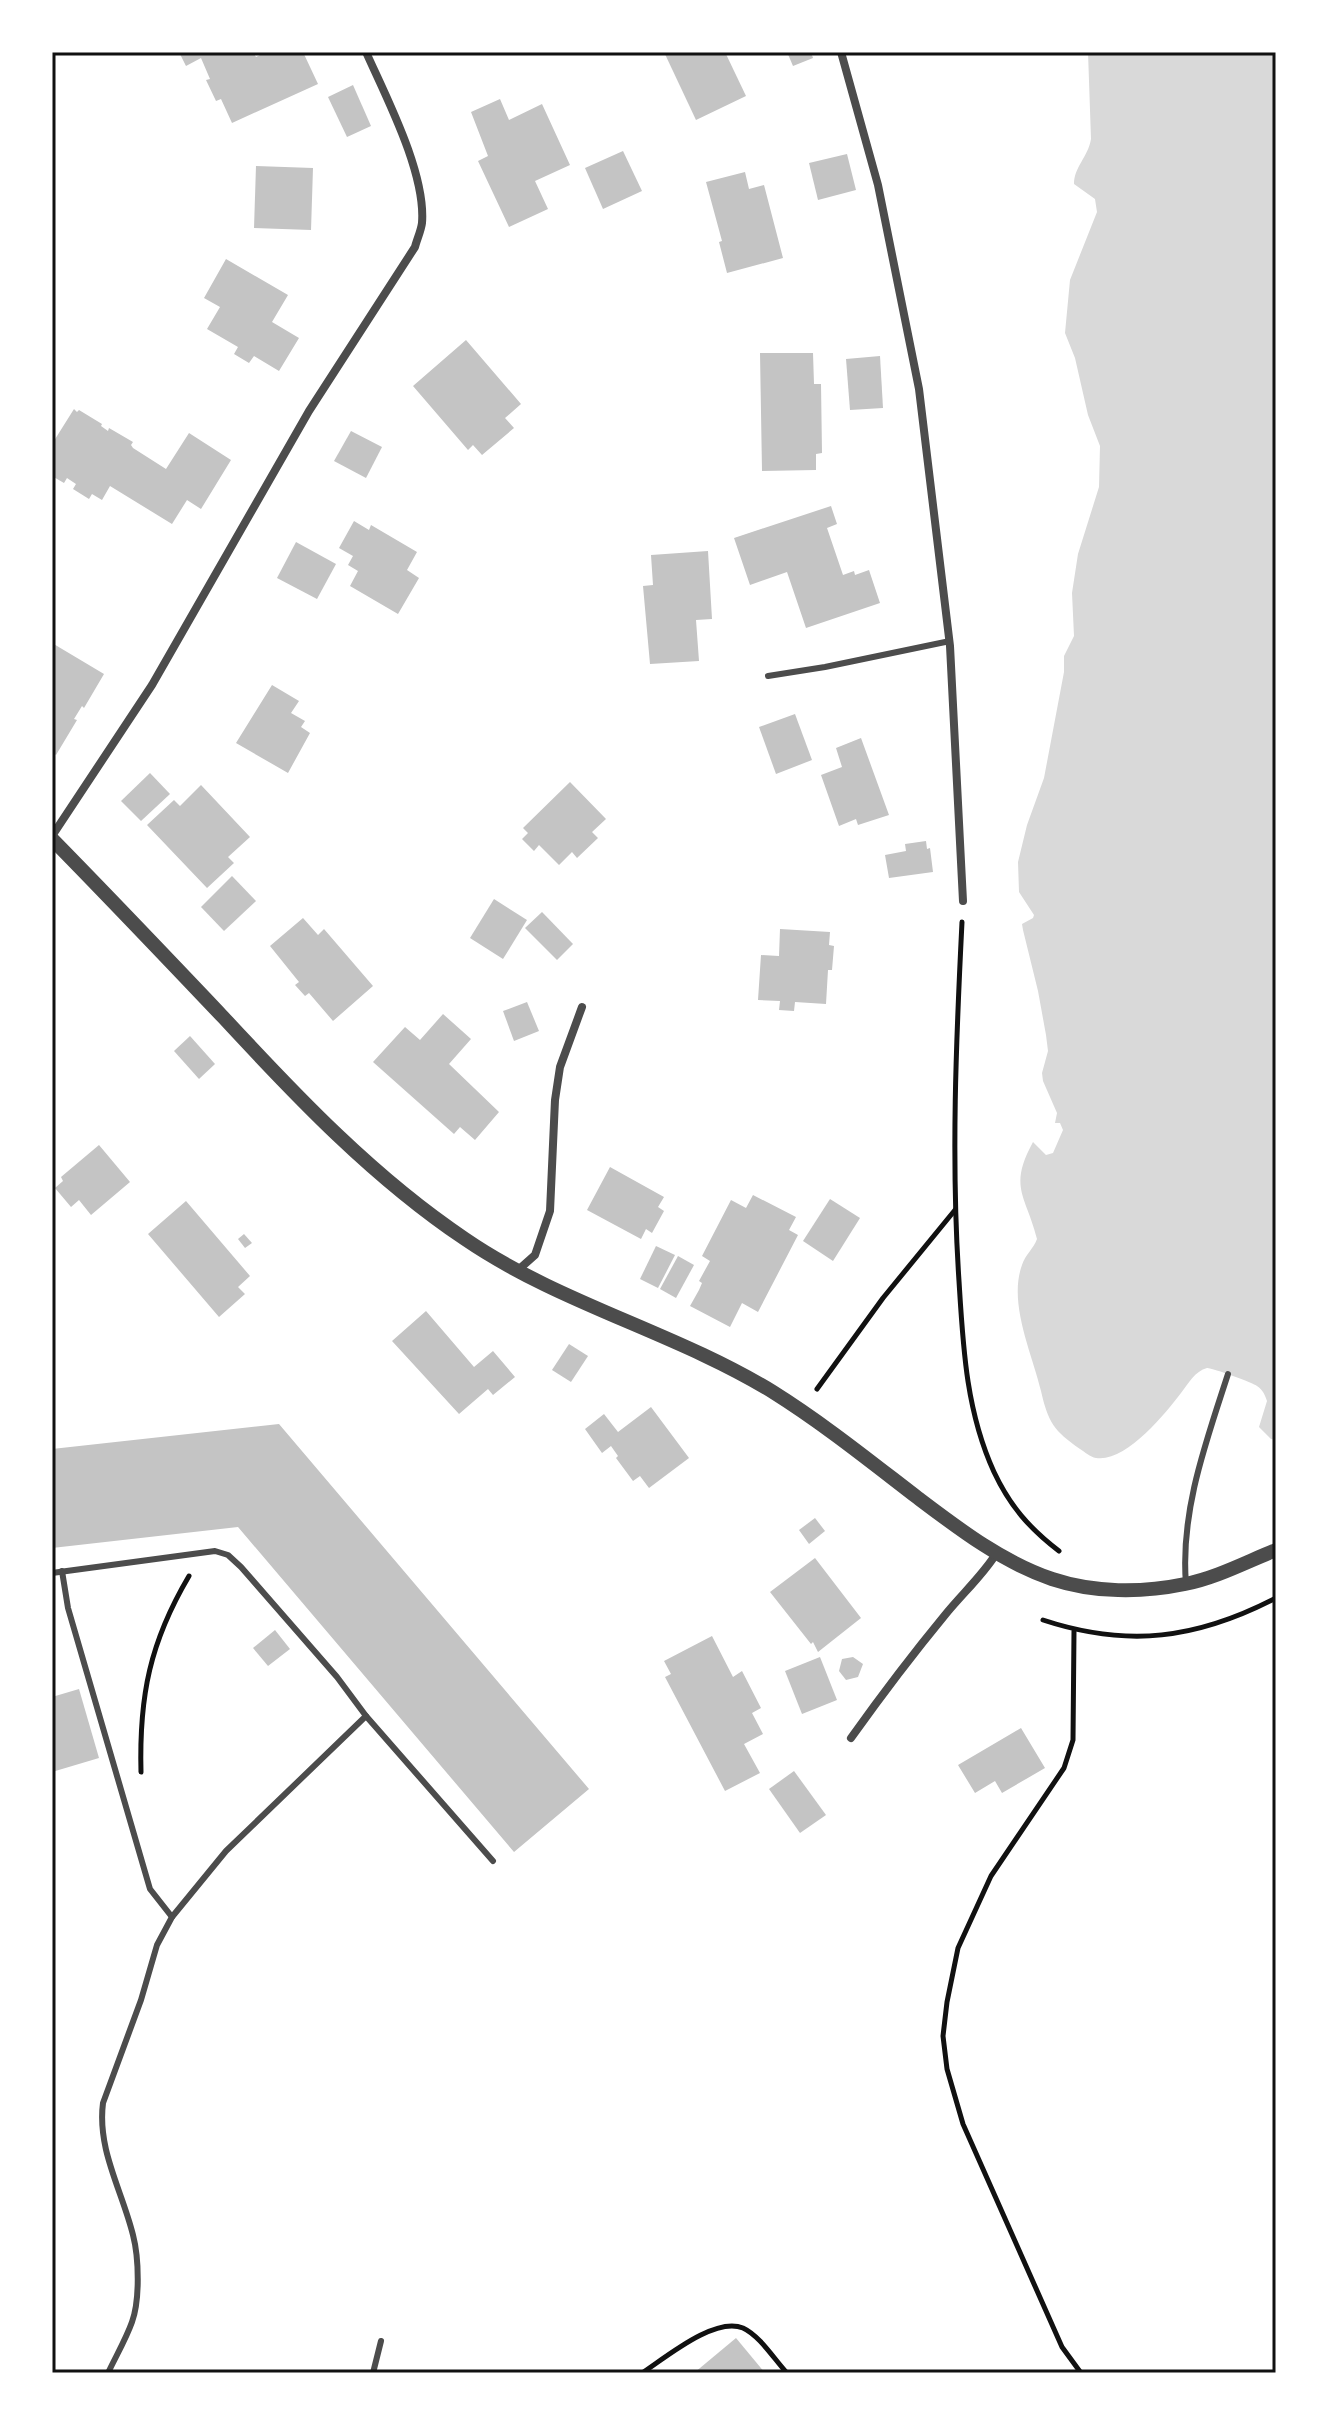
<svg xmlns="http://www.w3.org/2000/svg" width="1328" height="2425" viewBox="0 0 1328 2425" font-family="'PT Sans',sans-serif">
<style>
.water{fill:#d9d9d9}
.building{fill:#c4c4c4}
.lines{fill:none;stroke-linecap:round;stroke-linejoin:round}
.path{stroke:#111;stroke-width:5}
.service{stroke:#4c4c4c;stroke-width:6}
.minor{stroke:#4c4c4c;stroke-width:8}
.tertiary{stroke:#4c4c4c;stroke-width:14}
.neatline{fill:none;stroke:#111;stroke-width:3}
</style>
<rect width="100%" height="100%" fill="#fff"/>
<path class="water" d="M1088,52H1276V1440L1271,1439L1259,1427L1267,1401C1265,1395 1263,1390 1257,1386C1254,1383 1210,1367 1207,1368C1195,1371 1188,1384 1181,1393C1165,1414 1125,1463 1096,1458C1090,1457 1085,1452 1080,1449C1054,1431 1048,1422 1041,1391C1032,1353 1008,1303 1022,1265C1025,1255 1034,1248 1037,1239C1026,1195 1008,1188 1033,1142L1046,1155L1053,1153L1063,1130L1060,1123H1055L1057,1113L1043,1081L1042,1073L1048,1051L1046,1035L1038,991L1023,930L1022,924L1033,918L1034,915L1019,892L1018,862L1027,825L1044,778L1064,672V656L1074,636L1072,593L1078,554L1099,487L1100,446L1088,415L1075,358L1065,333L1070,280L1097,212L1095,199L1074,184C1074,167 1088,157 1091,139Z"/>
<g class="building">
<path d="M179,52H253L256,57L266,52H303L318,84L232,123L221,99L216,101L206,80L210,79L201,58L186,66Z"/>
<path d="M664,52H725L746,96L696,120Z"/>
<path d="M787,52H811L813,58L793,66Z"/>
<path d="M353,85L371,126L347,137L328,97Z"/>
<path d="M500,99L509,120L542,104L570,165L535,181L548,209L509,227L478,161L488,156L471,112Z"/>
<path d="M623,151L642,191L603,209L585,168Z"/>
<path d="M847,154L856,190L818,200L809,163Z"/>
<path d="M256,166L313,168L311,230L254,228Z"/>
<path d="M745,172L749,189L764,185L783,258L727,273L719,242L722,241L706,182Z"/>
<path d="M226,259L288,295L272,322L299,338L279,371L254,356L249,363L234,354L238,347L207,329L220,307L204,298Z"/>
<path d="M466,340L521,404L505,418L514,428L482,455L473,445L468,450L413,386Z"/>
<path d="M760,353H813L814,384H821L822,453L816,454V470L762,471Z"/>
<path d="M880,356L883,408L850,410L846,359Z"/>
<path d="M74,409L77,412L79,410L102,424L101,426L108,431L109,428L133,442L131,445L133,448L166,469L189,433L231,460L201,509L187,500L172,524L110,486L102,500L92,494L89,499L73,489L76,484L67,478L64,483L52,476V444Z"/>
<path d="M351,431L382,447L366,478L334,461Z"/>
<path d="M831,506L837,524L827,528L843,575L854,571L855,575L869,570L880,603L806,628L787,572L750,585L734,538Z"/>
<path d="M354,521L369,530L371,525L417,552L407,570L419,578L398,614L350,586L358,571L348,565L353,556L339,548Z"/>
<path d="M296,542L336,564L317,599L277,578Z"/>
<path d="M708,551L712,619L696,620L699,661L650,664L643,586L653,585L651,555Z"/>
<path d="M52,643L104,674L84,708L82,706L74,719L77,720L56,755L52,752Z"/>
<path d="M272,685L299,701L291,713L305,721L301,727L310,733L288,773L236,743Z"/>
<path d="M795,714L812,760L776,774L759,727Z"/>
<path d="M861,738L889,815L858,825L856,819L839,826L821,775L842,767L836,748Z"/>
<path d="M150,773L170,794L141,821L121,801Z"/>
<path d="M570,782L606,819L592,832L598,838L577,858L572,852L559,865L539,845L534,851L522,839L528,833L523,828Z"/>
<path d="M201,785L250,837L228,857L234,863L207,888L147,825L174,800L180,806Z"/>
<path d="M926,841L927,849L930,848L933,872L889,878L885,855L906,851L905,844Z"/>
<path d="M232,876L256,901L224,931L201,907Z"/>
<path d="M494,899L527,920L503,959L470,938Z"/>
<path d="M542,912L573,944L557,960L525,928Z"/>
<path d="M303,918L318,935L324,929L373,986L333,1021L309,993L305,996L295,985L299,982L270,946Z"/>
<path d="M780,929L830,932L829,945L834,946L832,970H828L826,1004L795,1002L794,1011L779,1010L780,1001L758,1000L761,955L779,956Z"/>
<path d="M527,1002L539,1031L514,1041L503,1011Z"/>
<path d="M443,1014L471,1039L449,1064L499,1112L475,1140L460,1127L454,1134L373,1062L405,1027L420,1040Z"/>
<path d="M190,1036L215,1064L199,1079L174,1051Z"/>
<path d="M99,1145L130,1182L91,1215L79,1200L71,1207L55,1188L63,1181L61,1177Z"/>
<path d="M610,1167L664,1197L658,1207L664,1211L652,1233L646,1229L641,1239L587,1210Z"/>
<path d="M753,1195L796,1217L789,1230L798,1235L758,1312L742,1303L730,1327L690,1306L699,1290L702,1283L699,1281L710,1261L702,1256L731,1200L746,1208Z"/>
<path d="M830,1199L860,1218L833,1261L803,1241Z"/>
<path d="M186,1201L250,1276L238,1287L245,1294L219,1317L148,1234Z"/>
<path d="M244,1234L252,1243L245,1248L238,1239Z"/>
<path d="M656,1246L675,1255L658,1288L640,1279Z"/>
<path d="M678,1256L694,1265L676,1298L660,1289Z"/>
<path d="M426,1311L474,1367L493,1351L515,1377L493,1395L488,1389L459,1414L392,1341Z"/>
<path d="M569,1344L588,1356L571,1382L552,1370Z"/>
<path d="M651,1407L689,1458L649,1488L640,1476L633,1481L616,1458L618,1456L611,1446L602,1453L585,1429L604,1414L618,1432Z"/>
<path d="M279,1424L589,1789L514,1852L238,1527L52,1548V1449Z"/>
<path d="M815,1518L825,1531L809,1544L799,1530Z"/>
<path d="M815,1558L861,1618L818,1652L813,1642L811,1644L770,1592Z"/>
<path d="M275,1630L290,1649L268,1666L253,1648Z"/>
<path d="M712,1636L733,1677L742,1671L761,1708L752,1713L763,1734L744,1744L760,1773L725,1791L665,1677L671,1674L664,1661Z"/>
<path d="M820,1657L837,1700L802,1714L785,1671Z"/>
<path d="M853,1657L863,1664L858,1677L846,1680L839,1671L842,1659Z"/>
<path d="M79,1689L99,1758L52,1772V1697Z"/>
<path d="M1021,1728L1045,1768L1002,1793L995,1781L975,1793L958,1765Z"/>
<path d="M794,1771L826,1815L800,1833L769,1789Z"/>
<path d="M736,2338L765,2373H694Z"/>
</g>
<g class="lines">
<g class="path">
<path d="M962,922C956,1042 951,1161 959,1281C963,1346 966,1411 994,1472C1010,1506 1029,1528 1059,1551"/>
<path d="M817,1389L883,1298L955,1210"/>
<path d="M1043,1620C1128,1648 1197,1639 1276,1598"/>
<path d="M1074,1631L1073,1740L1064,1768L991,1876L958,1948L947,2002L943,2036L947,2069L963,2124L1062,2347L1081,2373"/>
<path d="M141,1772C139,1696 150,1642 189,1576"/>
<path d="M642,2373C665,2358 715,2316 743,2328C760,2336 774,2359 787,2373"/>
</g>
<g class="service">
<path d="M768,676L825,667L950,641"/>
<path d="M62,1571L68,1608L150,1889L172,1917"/>
<path d="M52,1573L215,1551L228,1555L241,1567L337,1677L366,1716L493,1861"/>
<path d="M1186,1584C1180,1512 1206,1442 1228,1374"/>
<path d="M108,2373C116,2356 126,2339 132,2322C140,2300 139,2258 133,2235C122,2190 97,2150 103,2103L141,2000L157,1945L172,1917L226,1851L366,1716"/>
<path d="M373,2373L381,2341"/>
</g>
<g class="minor">
<path d="M841,52L878,185L919,389L950,646L963,901"/>
<path d="M52,836L152,685L309,411L415,247C417,239 421,231 422,223C426,173 386,97 366,52"/>
<path d="M517,1271L535,1255L550,1211L555,1100L560,1067L582,1007"/>
<path d="M851,1738C881,1696 912,1655 945,1615C962,1594 982,1576 996,1554"/>
</g>
<path class="tertiary" d="M52,839C110,898 166,957 223,1017C297,1097 374,1178 465,1239C560,1304 675,1332 773,1392C824,1424 871,1462 918,1498C959,1529 1002,1562 1052,1579C1094,1593 1142,1593 1185,1584C1216,1578 1246,1562 1276,1550"/>
</g>
<rect width="1328" height="2425" fill="none" stroke="#ffffff" stroke-width="108"/>
<rect x="54" y="54" width="1220" height="2317" class="neatline"/>
</svg>
